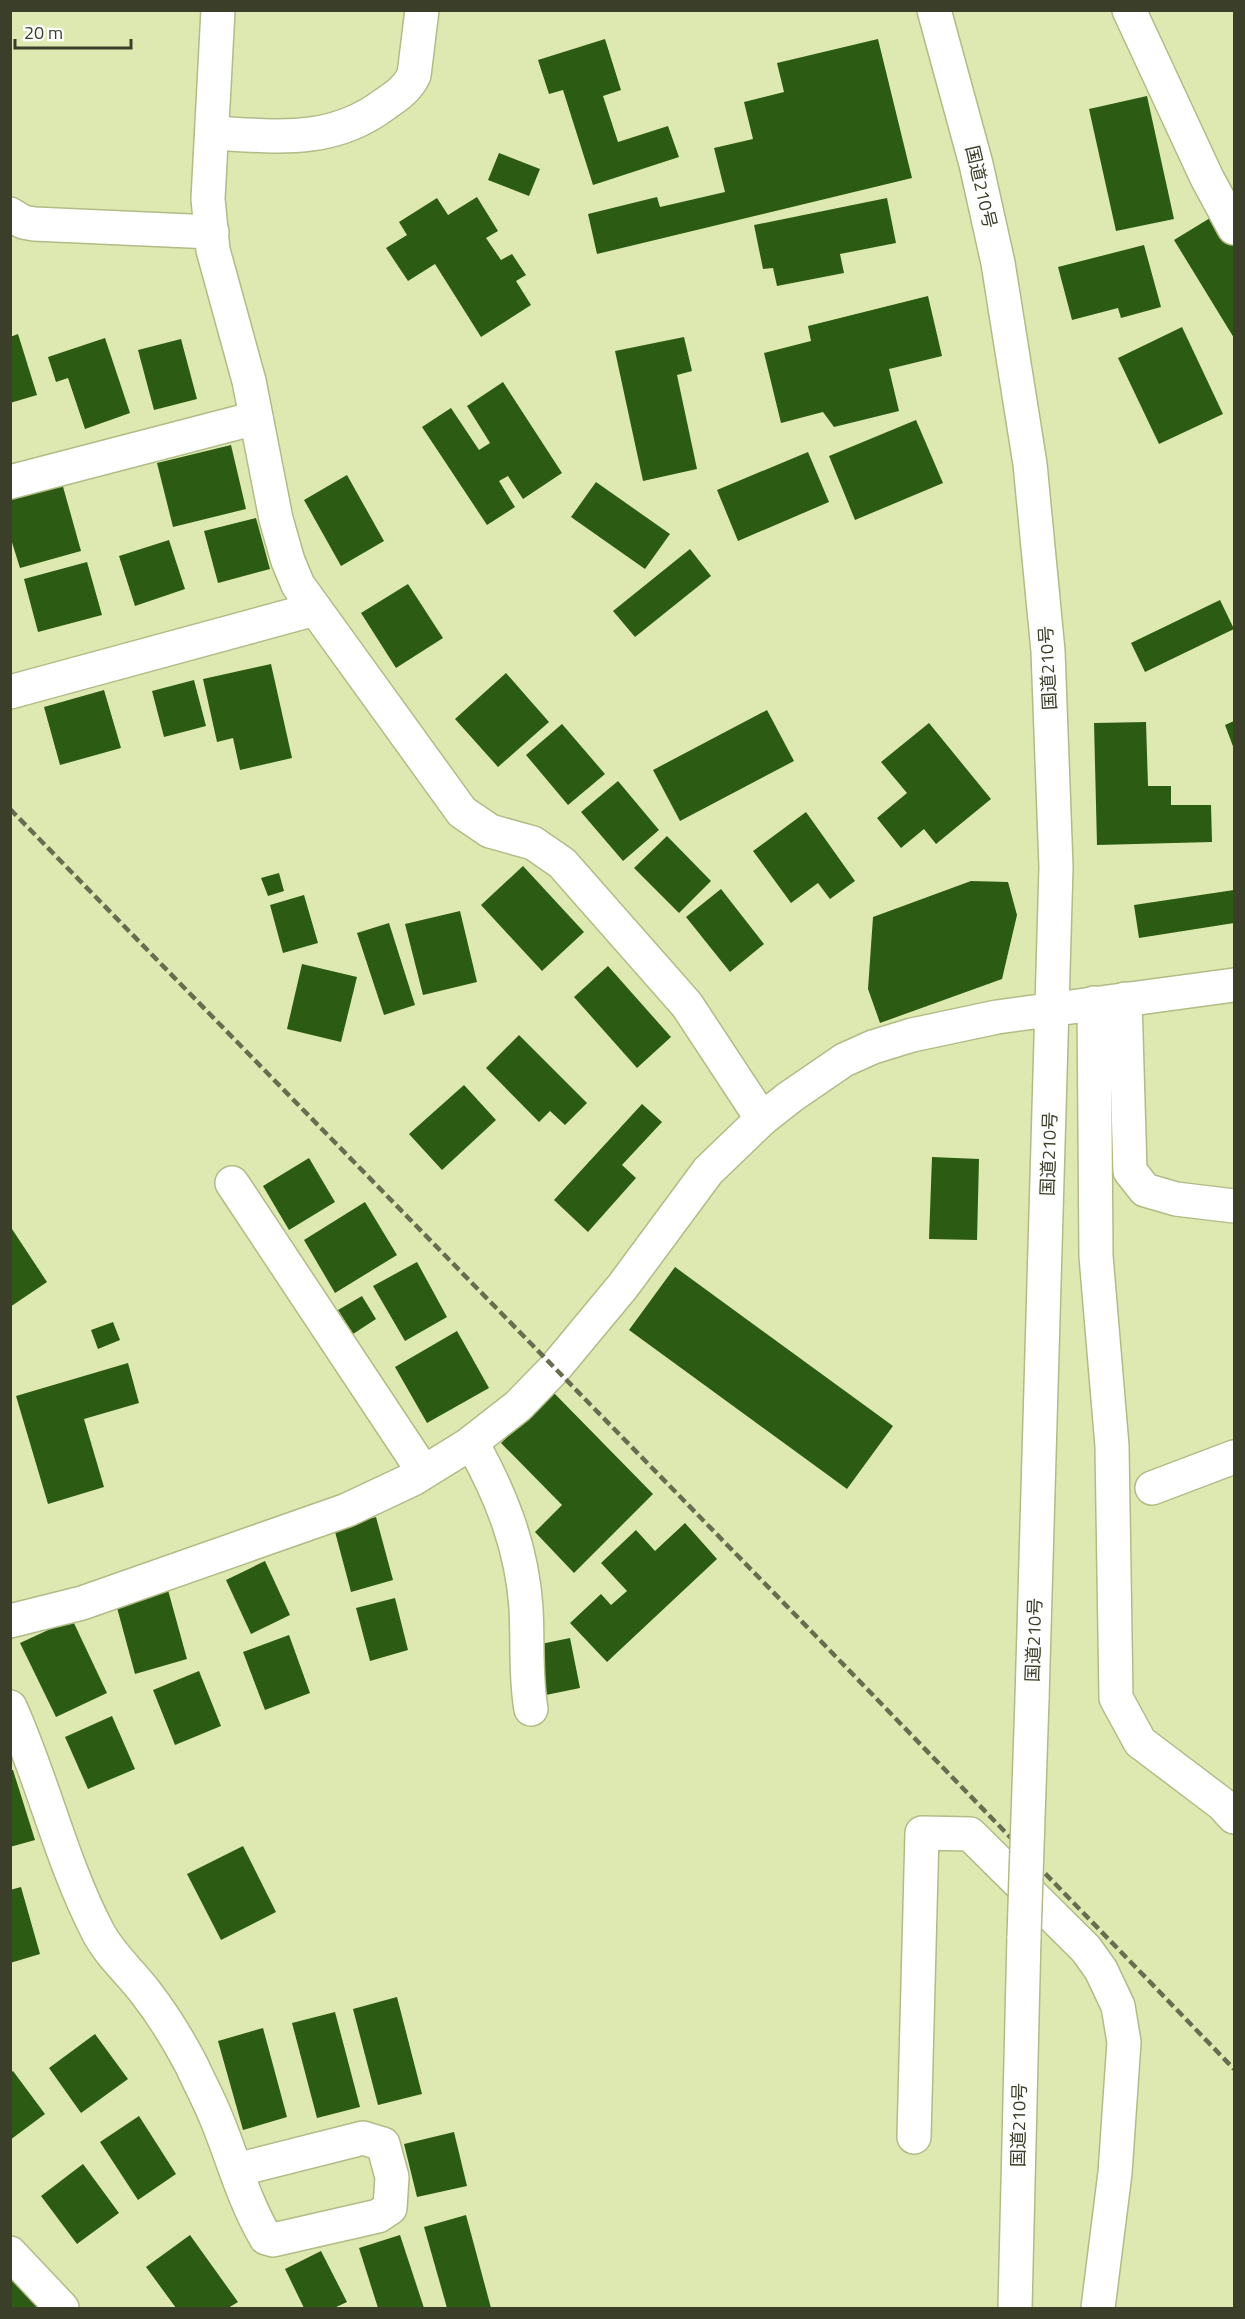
<svg xmlns="http://www.w3.org/2000/svg" width="1245" height="2319" viewBox="0 0 1245 2319" font-family="'Titillium Web','Noto Sans JP',sans-serif">
<style>
.building{fill:#2c5c13}
.lines{fill:none;stroke-linecap:round;stroke-linejoin:round}
.minor-casing{stroke:#b1bb86;stroke-width:36}
.highway-casing{stroke:#b1bb86;stroke-width:36}
.minor{stroke:#fff;stroke-width:33}
.highway{stroke:#fff;stroke-width:33}
.rail{stroke:#676d4e;stroke-width:4.5;stroke-dasharray:9 4.5;stroke-linecap:butt}
.highway-bridge-casing{stroke:#b1bb86;stroke-width:36;stroke-linecap:butt}
.highway-bridge{stroke:#fff;stroke-width:33}
.labels{text-anchor:middle;stroke-width:6;stroke-linejoin:round;paint-order:stroke}
.street-label{font-size:18px;fill:#3b3f29;stroke:#fff}
</style>
<rect width="100%" height="100%" fill="#dee9b2"/>
<g class="building">
<path d="M605,39L621,90L603,96L618,142L668,126L679,157L593,185L563,90L549,94L538,60Z"/>
<path d="M878,39L912,178L597,254L588,214L657,197L660,207L725,192L714,148L753,139L744,102L784,92L777,63Z"/>
<path d="M1147,96L1174,219L1116,231L1089,109Z"/>
<path d="M499,153L540,169L529,196L488,180Z"/>
<path d="M477,197L498,231L486,238L501,260L512,254L526,275L516,281L531,305L481,337L435,264L408,281L386,248L407,235L399,222L437,198L448,215Z"/>
<path d="M887,198L896,243L840,254L844,273L777,286L773,268L763,269L754,225Z"/>
<path d="M1215,215L1234,247V338L1174,240Z"/>
<path d="M1144,245L1161,307L1121,318L1118,308L1072,320L1058,267Z"/>
<path d="M928,296L942,356L889,369L899,411L834,427L823,412L781,423L764,353L811,341L808,326Z"/>
<path d="M1182,327L1223,414L1159,444L1118,358Z"/>
<path d="M18,334L37,395L10,403V337Z"/>
<path d="M684,337L692,371L677,375L697,469L643,481L615,351Z"/>
<path d="M105,338L130,413L85,429L68,378L56,382L48,357Z"/>
<path d="M181,339L197,399L154,410L138,350Z"/>
<path d="M503,382L562,473L523,499L508,476L499,481L515,507L487,525L422,427L451,408L479,450L490,443L467,406Z"/>
<path d="M916,420L943,483L855,520L829,456Z"/>
<path d="M231,445L246,509L173,527L157,463Z"/>
<path d="M808,452L829,502L738,541L717,490Z"/>
<path d="M347,475L384,541L341,566L304,500Z"/>
<path d="M596,482L670,534L645,569L571,517Z"/>
<path d="M62,483L81,551L20,568L10,536V497Z"/>
<path d="M256,518L270,569L218,583L204,531Z"/>
<path d="M169,540L185,589L135,606L119,556Z"/>
<path d="M690,549L711,576L635,637L613,611Z"/>
<path d="M87,562L102,615L38,632L24,579Z"/>
<path d="M408,584L443,638L396,668L361,613Z"/>
<path d="M1220,600L1234,629L1145,672L1131,643Z"/>
<path d="M271,664L292,758L240,770L233,738L217,742L203,679Z"/>
<path d="M506,673L549,722L498,767L455,719Z"/>
<path d="M194,680L206,726L164,737L152,691Z"/>
<path d="M104,690L121,748L60,765L44,707Z"/>
<path d="M767,710L794,761L680,821L653,770Z"/>
<path d="M1234,721V749L1225,725Z"/>
<path d="M1146,722L1148,786H1171V805H1211L1212,842L1097,845L1094,723Z"/>
<path d="M929,723L991,799L936,844L924,829L901,848L877,818L907,793L881,762Z"/>
<path d="M562,724L605,774L568,805L526,755Z"/>
<path d="M618,781L659,830L623,861L581,812Z"/>
<path d="M806,812L855,881L830,899L818,883L791,903L753,851Z"/>
<path d="M667,836L711,881L679,913L634,868Z"/>
<path d="M523,866L584,932L542,971L481,905Z"/>
<path d="M279,873L284,891L268,896L261,878Z"/>
<path d="M971,881L1008,882L1017,915L1002,979L880,1023L868,989L873,917Z"/>
<path d="M721,889L764,944L730,972L686,917Z"/>
<path d="M1234,890V923L1139,938L1134,905Z"/>
<path d="M304,895L318,943L283,953L270,905Z"/>
<path d="M460,911L477,982L423,995L405,924Z"/>
<path d="M389,923L415,1005L384,1015L357,933Z"/>
<path d="M302,964L357,977L341,1042L287,1029Z"/>
<path d="M608,966L671,1037L637,1068L574,997Z"/>
<path d="M519,1035L587,1103L565,1125L550,1111L539,1122L486,1068Z"/>
<path d="M464,1085L496,1120L442,1170L409,1134Z"/>
<path d="M642,1104L662,1122L622,1165L636,1178L588,1232L554,1200Z"/>
<path d="M932,1157L979,1159L977,1240L929,1239Z"/>
<path d="M309,1158L335,1202L289,1230L263,1186Z"/>
<path d="M365,1202L397,1255L335,1293L304,1240Z"/>
<path d="M10,1226L47,1282L10,1307Z"/>
<path d="M417,1262L447,1317L405,1341L373,1286Z"/>
<path d="M675,1267L893,1426L847,1489L629,1330Z"/>
<path d="M362,1296L376,1319L353,1334L338,1310Z"/>
<path d="M113,1322L120,1340L98,1349L91,1330Z"/>
<path d="M457,1331L489,1388L427,1423L395,1367Z"/>
<path d="M128,1363L139,1403L84,1419L104,1487L48,1504L16,1396Z"/>
<path d="M553,1392L653,1494L574,1573L535,1532L562,1505L501,1443Z"/>
<path d="M376,1517L393,1580L351,1592L334,1528Z"/>
<path d="M685,1523L717,1559L607,1662L570,1623L601,1594L611,1605L627,1591L601,1563L636,1530L655,1551Z"/>
<path d="M265,1561L290,1615L251,1634L226,1580Z"/>
<path d="M168,1590L187,1659L135,1674L116,1604Z"/>
<path d="M395,1598L408,1650L370,1661L356,1608Z"/>
<path d="M72,1619L107,1693L56,1717L20,1643Z"/>
<path d="M289,1635L310,1693L265,1710L243,1652Z"/>
<path d="M570,1638L580,1688L541,1696L531,1646Z"/>
<path d="M199,1671L221,1726L175,1745L153,1690Z"/>
<path d="M112,1716L135,1769L88,1789L65,1737Z"/>
<path d="M10,1770H13L35,1840L10,1847Z"/>
<path d="M243,1846L276,1912L221,1940L187,1874Z"/>
<path d="M21,1887L40,1954L10,1963V1890Z"/>
<path d="M397,1997L422,2094L378,2105L353,2009Z"/>
<path d="M335,2012L360,2107L317,2118L292,2023Z"/>
<path d="M263,2028L287,2117L243,2130L218,2041Z"/>
<path d="M95,2034L128,2079L81,2113L49,2068Z"/>
<path d="M13,2071L45,2114L10,2140V2073Z"/>
<path d="M139,2116L176,2174L138,2200L100,2142Z"/>
<path d="M454,2132L467,2186L417,2197L404,2144Z"/>
<path d="M83,2164L119,2213L77,2244L41,2196Z"/>
<path d="M466,2215L491,2308H447L424,2227Z"/>
<path d="M190,2235L238,2302L228,2308H176L146,2267Z"/>
<path d="M400,2235L424,2308H378L359,2248Z"/>
<path d="M321,2251L347,2302L334,2308H304L285,2269Z"/>
<path d="M10,2273L44,2308H10Z"/>
</g>
<g class="lines">
<defs>
<g id="minor">
<path d="M218,10L208,199L213,250L249,381L276,519L288,561L298,585L462,812L490,831L533,843L562,863L687,1005L762,1119"/>
<path d="M1129,10L1207,178L1234,228"/>
<path d="M212,133C275,136 331,145 385,104C397,96 408,88 414,75L422,10"/>
<path d="M10,214L23,222L34,224L212,232"/>
<path d="M10,482L256,418"/>
<path d="M10,692L315,609"/>
<path d="M1125,999L1130,1171L1145,1190L1176,1199L1234,1206"/>
<path d="M1094,1003L1096,1256L1112,1446L1116,1698L1140,1742L1222,1804L1234,1817"/>
<path d="M232,1183L423,1471"/>
<path d="M472,1443C501,1495 522,1547 526,1608C528,1642 525,1676 531,1709"/>
<path d="M1152,1488L1234,1457"/>
<path d="M10,1621L82,1603L347,1510L413,1479L468,1445L518,1406L555,1368L623,1286L708,1171L762,1119L790,1097L844,1060L873,1047L912,1035L997,1017L1234,985"/>
<path d="M10,1707C43,1780 61,1861 98,1932C110,1955 130,1972 146,1993C163,2015 179,2041 192,2066C200,2084 210,2102 217,2120C233,2159 244,2201 266,2238L273,2240L378,2216L390,2208L392,2177L383,2144L363,2138L236,2170"/>
<path d="M914,2137L922,1833L970,1834L1086,1949L1101,1970L1118,2006L1124,2042L1115,2173L1098,2308"/>
<path d="M10,2253L62,2308"/>
</g>
<g id="highway">
<path d="M934,10L976,164L998,263L1030,464L1048,651L1056,867L1032,1699"/>
<path d="M1015,2308L1024,1936"/>
</g>
</defs>
<use href="#minor" class="minor-casing"/>
<use href="#highway" class="highway-casing"/>
<use href="#minor" class="minor"/>
<use href="#highway" class="highway"/>
<path class="rail" d="M10,809L812,1632L1234,2069"/>
<defs>
<path id="highway-bridge" d="M1024,1936L1032,1699"/>
</defs>
<use href="#highway-bridge" class="highway-bridge-casing"/>
<use href="#highway-bridge" class="highway-bridge"/>
</g>
<g class="labels">
<g class="street-label">
<text transform="translate(981 187) rotate(77)" y="6">国道210号</text>
<text transform="translate(1048 668) rotate(-93)" y="6">国道210号</text>
<text transform="translate(1049 1154) rotate(-88)" y="6">国道210号</text>
<text transform="translate(1034 1640) rotate(-88)" y="6">国道210号</text>
<text transform="translate(1019 2125) rotate(-89)" y="6">国道210号</text>
</g>
</g>
<rect width="1245" height="2319" fill="none" stroke="#3b3f29" stroke-width="24"/>
<path d="M15 39v9h116v-9" fill="none" stroke="#3b3f29" stroke-width="3"/>
<text x="24" y="39" font-size="18" fill="#3b3f29" stroke="#ffffff" stroke-width="4.5" paint-order="stroke">20 m</text>
</svg>
